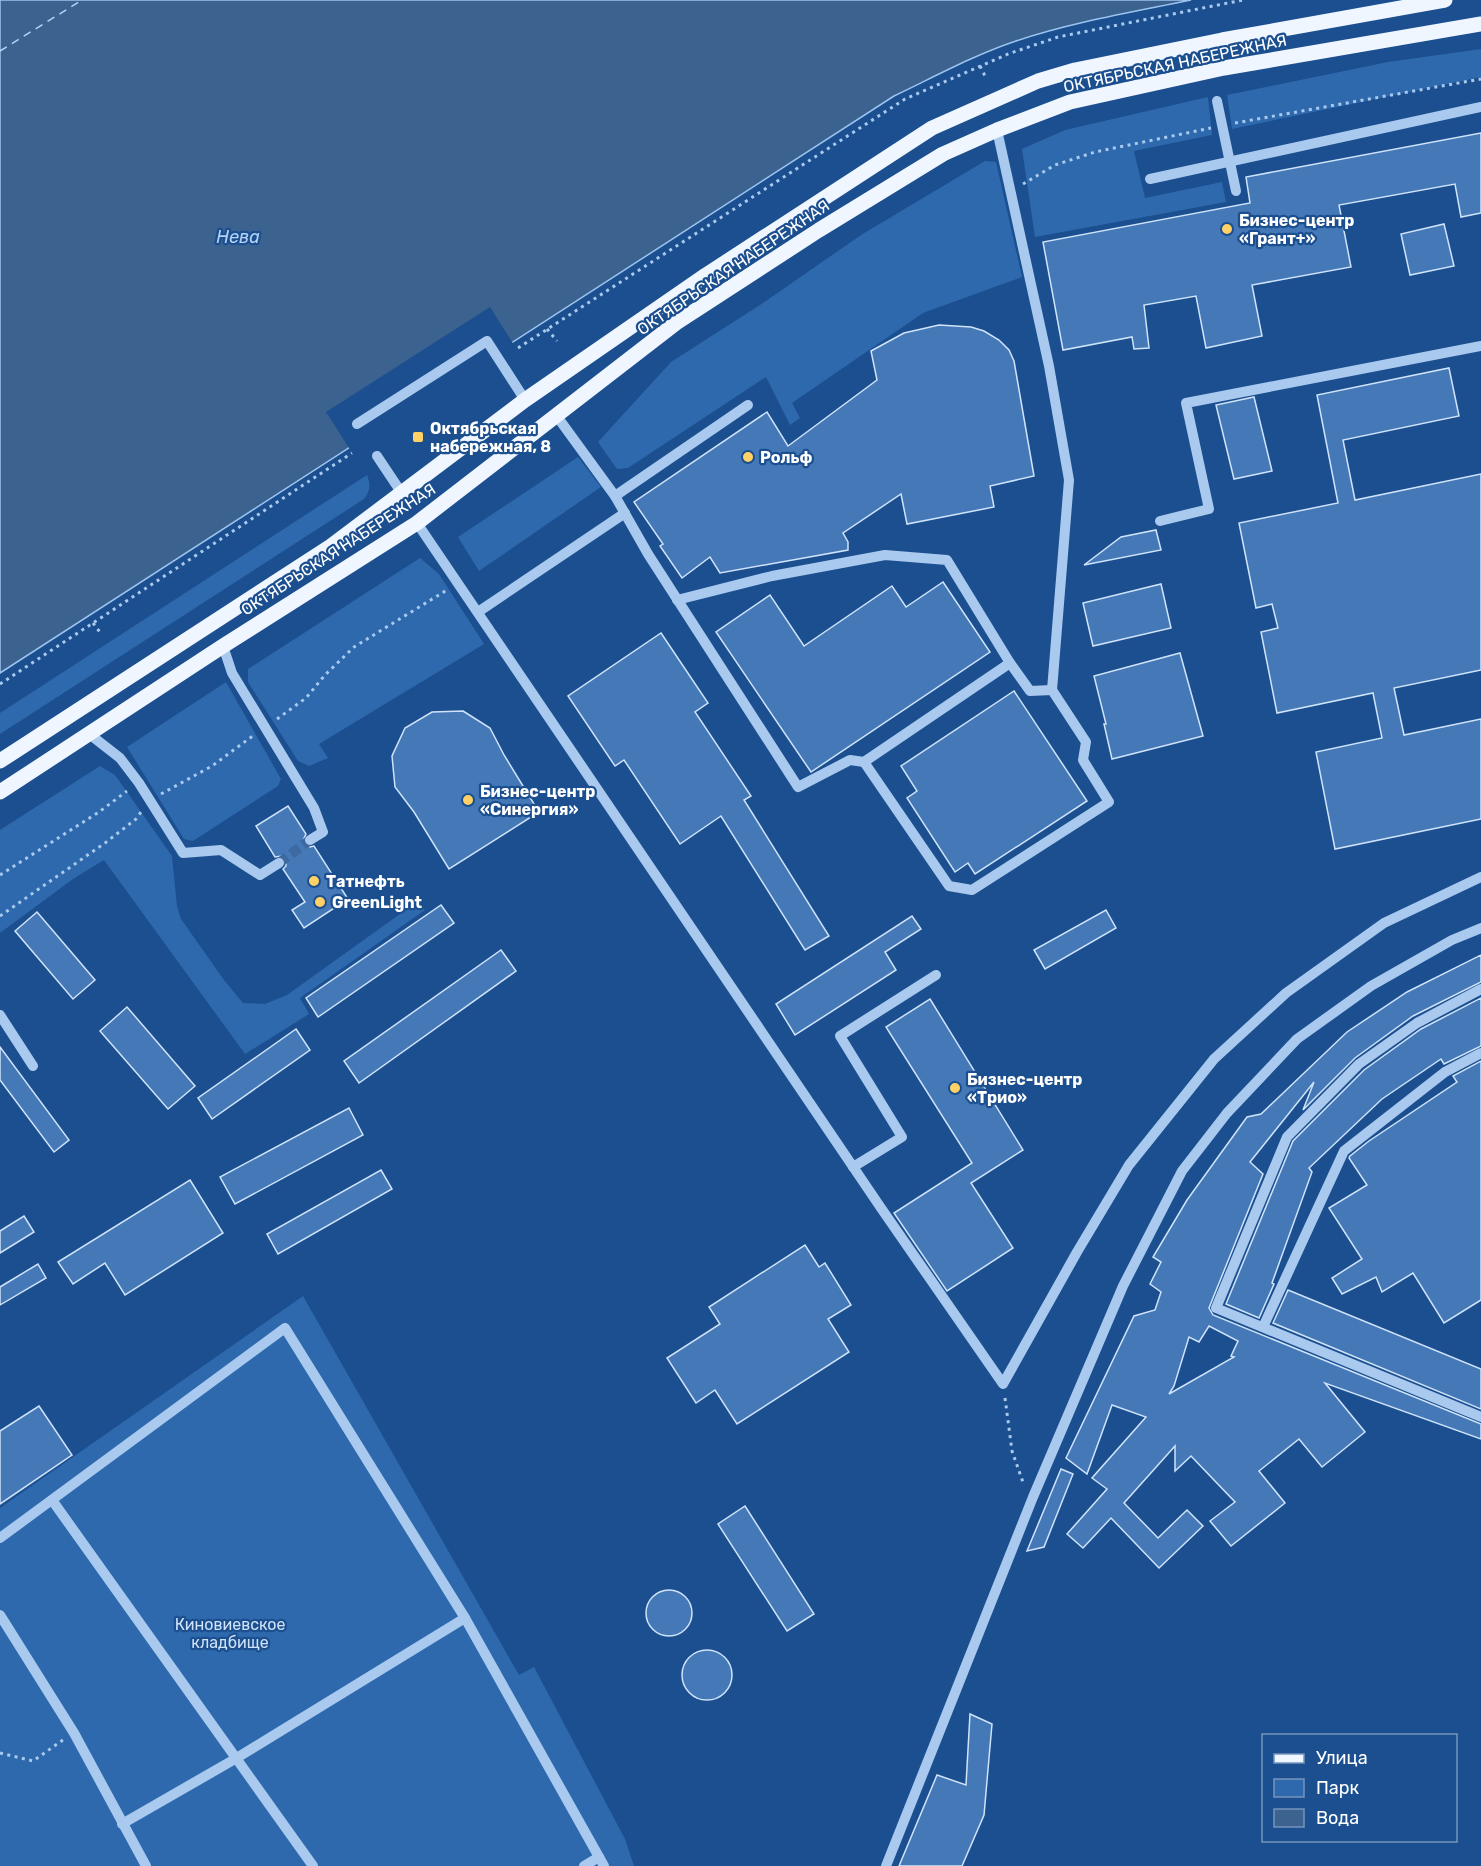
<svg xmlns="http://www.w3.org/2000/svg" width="1481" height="1866" viewBox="0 0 1481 1866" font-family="Rubik,sans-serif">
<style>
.green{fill:#2e69ad}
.water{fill:#3c6290;stroke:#9cc4f0;stroke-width:1.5}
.pier{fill:#1b4f8f}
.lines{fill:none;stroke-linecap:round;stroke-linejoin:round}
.ferry{stroke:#b5d3f5;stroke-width:1.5;stroke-dasharray:8 6;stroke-linecap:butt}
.building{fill:#4478b7;stroke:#cfe3fa;stroke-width:1.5;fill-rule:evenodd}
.minor-tunnel{stroke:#3d69a0;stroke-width:10;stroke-dasharray:10 5;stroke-linecap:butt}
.path{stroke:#a9c9ee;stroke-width:3;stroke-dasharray:3 4.5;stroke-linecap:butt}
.minor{stroke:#a9c9ee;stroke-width:10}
.major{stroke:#f0f6ff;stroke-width:15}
.poi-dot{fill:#ffd166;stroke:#1b4f8f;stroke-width:2}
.labels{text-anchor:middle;stroke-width:4.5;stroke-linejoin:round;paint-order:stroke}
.street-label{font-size:16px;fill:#fff;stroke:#1b4f8f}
.poi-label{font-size:16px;font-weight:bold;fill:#fff;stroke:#1b4f8f;text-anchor:start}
.park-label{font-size:16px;fill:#cfe3fa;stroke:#1b4f8f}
.water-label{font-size:18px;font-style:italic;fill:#b5d3f5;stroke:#1b4f8f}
</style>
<rect width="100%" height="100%" fill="#1b4f8f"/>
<g class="green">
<path d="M1481,49V77L1232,129L1227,95L1388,62Z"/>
<path d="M1208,97L1212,135L1134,151L1145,198L1222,182L1226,202L1035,237L1022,149L1065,130Z"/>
<path d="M985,161L996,162L1022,277L923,313L792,403L800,418L790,425L766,377L628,468L617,469L598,442L671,362L763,303L861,235Z"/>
<path d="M578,457L601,487L479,571L458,537Z"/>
<path d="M367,475C371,485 370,491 364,499L0,734V713Z"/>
<path d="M420,558L439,574L484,644L319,744L328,758L309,766L298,761L248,682V669Z"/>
<path d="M226,682L281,779L278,786L193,841L184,839L127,747Z"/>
<path d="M100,766L115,775L172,856L177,906L181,919L224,980L243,1003L265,1004L287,995L418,901L425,910L300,998L309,1014L245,1054L104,860L73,879L0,933V830Z"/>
<path d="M303,1296L519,1675L534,1667L625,1839L634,1866H0V1508Z"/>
</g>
<path class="water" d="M0,0H1191C1133,12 1073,22 1016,41C974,55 934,77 894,96L0,673Z"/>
<path class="pier" d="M490,307L514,345L351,451L326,412Z"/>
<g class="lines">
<path class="ferry" d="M0,51L82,0"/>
</g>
<g class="building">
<path d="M1481,133V213L1461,217L1455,184L1339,205L1351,267L1252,285L1262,336L1206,348L1196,296L1144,305L1149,348L1134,349L1132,337L1063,350L1043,242L1250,203L1246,177Z"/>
<path d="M1444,224L1454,266L1410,275L1401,234Z"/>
<path d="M939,325L971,327L984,331L999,340L1009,350L1014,361L1034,476L990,486L994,507L907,524L901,494L843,533L848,542V550L720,573L710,557L682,578L660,546L663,544L634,502L767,412L788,446L877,380L871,351L904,333Z"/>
<path d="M1449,368L1459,416L1343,440L1355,500L1481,474V670L1394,688L1404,735L1481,719V819L1335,849L1316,752L1382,738L1373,693L1277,713L1261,632L1278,628L1272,604L1256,608L1239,523L1338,503L1317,395Z"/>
<path d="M1254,397L1272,471L1234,479L1216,405Z"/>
<path d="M1156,530L1161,550L1084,565L1121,537Z"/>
<path d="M943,582L990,652L811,772L716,632L770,595L804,646L892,586L906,607Z"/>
<path d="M1161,584L1171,628L1093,646L1083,603Z"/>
<path d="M661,633L708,703L695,712L751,796L744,800L829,936L805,950L721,816L680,844L624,760L615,766L568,696Z"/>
<path d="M1180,653L1203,736L1112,759L1104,724H1106L1094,676Z"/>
<path d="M1014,691L1087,801L975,874L968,863L955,872L907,798L917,791L901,766Z"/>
<path d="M463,711L490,728L504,755L539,812L449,869L414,812L395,787L392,756L405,728L432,712Z"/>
<path d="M288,806L306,834L303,840L304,844L310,847L314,846L348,899L304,928L292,910L305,902L283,869L286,866V860L282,856L275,857L256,826Z"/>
<path d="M441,905L454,923L318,1017L306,998Z"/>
<path d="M1106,910L1116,928L1045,969L1034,950Z"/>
<path d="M37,912L95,980L73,999L15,931Z"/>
<path d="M912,916L921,929L885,952L896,970L795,1035L776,1004Z"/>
<path d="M501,950L516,971L359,1083L344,1061Z"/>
<path d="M1481,955V982L1413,1016L1355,1058L1303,1110L1314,1082L1250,1162L1263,1174L1209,1308L1213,1315L1481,1424V1439L1325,1383L1365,1432L1322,1467L1299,1439L1259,1471L1285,1503L1231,1546L1210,1521L1235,1502L1191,1456L1175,1471V1446L1124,1503L1158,1538L1187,1510L1203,1526L1159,1568L1111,1518L1083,1548L1067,1534L1107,1489L1092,1478L1146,1417L1112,1405L1087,1474L1066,1458L1134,1316L1155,1310L1161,1292L1150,1284L1161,1262L1153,1257L1187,1200L1247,1117L1261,1114L1347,1032L1407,992ZM1209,1326L1238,1341L1231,1356L1234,1357L1169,1394L1174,1386L1189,1337L1199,1342Z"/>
<path d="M1481,998V1046L1444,1064L1441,1059L1382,1099L1309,1168L1312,1172L1272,1283L1274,1284L1259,1318L1226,1304L1293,1141L1364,1070L1421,1029Z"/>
<path d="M930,999L1023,1150L971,1183L1013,1248L947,1291L894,1213L972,1163L886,1027Z"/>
<path d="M127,1007L195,1086L168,1109L100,1031Z"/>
<path d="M296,1029L310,1050L212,1119L198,1098Z"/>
<path d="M0,1047L69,1140L54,1152L0,1080Z"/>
<path d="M1481,1061V1300L1444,1323L1413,1273L1382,1292L1376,1277L1342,1294L1332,1278L1362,1259L1329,1208L1367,1185L1349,1158L1350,1156L1369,1141L1457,1082L1453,1076Z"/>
<path d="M349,1108L363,1135L235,1204L220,1177Z"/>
<path d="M381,1170L392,1189L278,1254L267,1234Z"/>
<path d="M190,1180L223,1233L125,1295L105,1263L73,1284L58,1262Z"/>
<path d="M24,1216L34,1232L0,1253V1231Z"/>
<path d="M805,1245L819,1267L825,1263L851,1305L828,1319L849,1352L737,1424L715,1390L696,1403L667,1358L720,1324L709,1307Z"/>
<path d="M38,1264L46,1278L0,1305V1287Z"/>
<path d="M1288,1290L1481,1369V1409L1273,1323Z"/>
<path d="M39,1406L72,1455L0,1504V1431Z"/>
<path d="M1061,1469L1073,1474L1044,1547L1027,1551Z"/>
<path d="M745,1506L814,1614L787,1631L718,1524Z"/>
<circle cx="669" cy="1613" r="23"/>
<circle cx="707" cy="1675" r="25"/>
<path d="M970,1714L992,1724L984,1815L962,1866H899L937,1775L966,1785Z"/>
</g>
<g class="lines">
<path class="minor-tunnel" d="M279,863L310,840"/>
<g class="path">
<path d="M980,66L986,78"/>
<path d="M1235,123L1481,79"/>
<path d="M1023,184L1055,165L1095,152L1211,128"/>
<path d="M547,329L557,341"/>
<path d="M518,348L905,99L1008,54L1058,37L1243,0"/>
<path d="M93,623L102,635"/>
<path d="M0,684L352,453"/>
<path d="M277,719L306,698L325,675L354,647L447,590"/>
<path d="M161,794L212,766L254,735"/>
<path d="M0,875L99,812L127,791"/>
<path d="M0,916L105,843L136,819L141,812"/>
<path d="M1005,1398L1012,1451L1024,1485"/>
<path d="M0,1753L33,1761L63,1740"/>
</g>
<g class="minor">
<path d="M1217,101L1236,191"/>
<path d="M997,130L1049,366L1069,480L1052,690L1086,742L1083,760L1109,802L972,890L949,886L864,762L1010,663"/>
<path d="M1150,179L1481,107"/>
<path d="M556,415L615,496L648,554L798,787L850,760L864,762"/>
<path d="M357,424L487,341L525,400"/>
<path d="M377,456L401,492"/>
<path d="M615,496L748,405"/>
<path d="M1160,521L1209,509L1186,403L1481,346"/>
<path d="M417,523L881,1208L1003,1384L1077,1252L1129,1165L1214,1059L1286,993L1384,923L1481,877"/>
<path d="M677,600L772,576L885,555L947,560L1010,663L1030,691L1052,690"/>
<path d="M478,612L625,513"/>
<path d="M223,646L232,673L314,808L323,832L310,840"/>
<path d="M88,733L120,758L139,783L183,853L221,850L260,875L279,863"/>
<path d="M1481,989L1417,1023L1359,1064L1287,1137L1216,1308L1481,1417"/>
<path d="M0,1015L33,1066"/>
<path d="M853,1167L902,1137L840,1036L936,975"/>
<path d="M1263,1327L1344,1151L1445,1072L1481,1053"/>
<path d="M52,1500L313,1866"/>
<path d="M0,1538L285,1328L465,1618L599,1857"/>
<path d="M0,1615L74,1733L146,1866"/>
<path d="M122,1824L235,1759L465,1618"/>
<path d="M584,1866L599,1857L604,1866"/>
<path d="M886,1866L1033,1497L1123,1286L1182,1171L1227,1113L1297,1039L1371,986L1452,940L1481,928"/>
</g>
<g class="major">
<path d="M0,761L331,546L525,400L706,275L932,128L1038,81L1075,70L1222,40L1445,0"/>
<path d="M0,792L223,646L417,523L676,323L819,230L943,154L997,130L1070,102L1224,68L1481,24"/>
</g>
</g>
<g class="poi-dot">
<circle cx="1227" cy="229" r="6"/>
<rect x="412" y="431" width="12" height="12" rx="3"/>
<circle cx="748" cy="457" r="6"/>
<circle cx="468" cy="800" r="6"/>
<circle cx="314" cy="881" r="6"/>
<circle cx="320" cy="902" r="6"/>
<circle cx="955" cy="1088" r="6"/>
</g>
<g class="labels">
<g class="street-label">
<text transform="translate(1175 63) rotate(-12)" y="6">ОКТЯБРЬСКАЯ НАБЕРЕЖНАЯ</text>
<text transform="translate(733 267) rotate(-34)" y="6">ОКТЯБРЬСКАЯ НАБЕРЕЖНАЯ</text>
<text transform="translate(338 549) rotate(-33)" y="6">ОКТЯБРЬСКАЯ НАБЕРЕЖНАЯ</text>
</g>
<g class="poi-label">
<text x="1239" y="226">Бизнес-центр<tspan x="1239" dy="18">«Грант+»</tspan></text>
<text x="430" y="434">Октябрьская<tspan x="430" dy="18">набережная, 8</tspan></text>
<text x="760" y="463">Рольф</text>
<text x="480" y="797">Бизнес-центр<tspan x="480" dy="18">«Синергия»</tspan></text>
<text x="326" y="887">Татнефть</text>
<text x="332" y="908">GreenLight</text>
<text x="967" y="1085">Бизнес-центр<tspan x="967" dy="18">«Трио»</tspan></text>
</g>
<g class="park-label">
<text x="230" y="1630">Киновиевское<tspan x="230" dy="18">кладбище</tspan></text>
</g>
<g class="water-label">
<text x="238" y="243">Нева</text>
</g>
</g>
<rect x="1262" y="1734" width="195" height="108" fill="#1b4f8f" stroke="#7695bc" stroke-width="1.5"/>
<rect x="1274" y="1754" width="30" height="9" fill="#f0f6ff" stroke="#7695bc" stroke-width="1.5"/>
<text x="1316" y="1764" font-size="18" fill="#ffffff">Улица</text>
<rect x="1274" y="1779" width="30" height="18" fill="#2e69ad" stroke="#7695bc" stroke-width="1.5"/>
<text x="1316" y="1794" font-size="18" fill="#ffffff">Парк</text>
<rect x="1274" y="1809" width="30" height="18" fill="#3c6290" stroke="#7695bc" stroke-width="1.5"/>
<text x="1316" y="1824" font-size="18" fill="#ffffff">Вода</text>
</svg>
